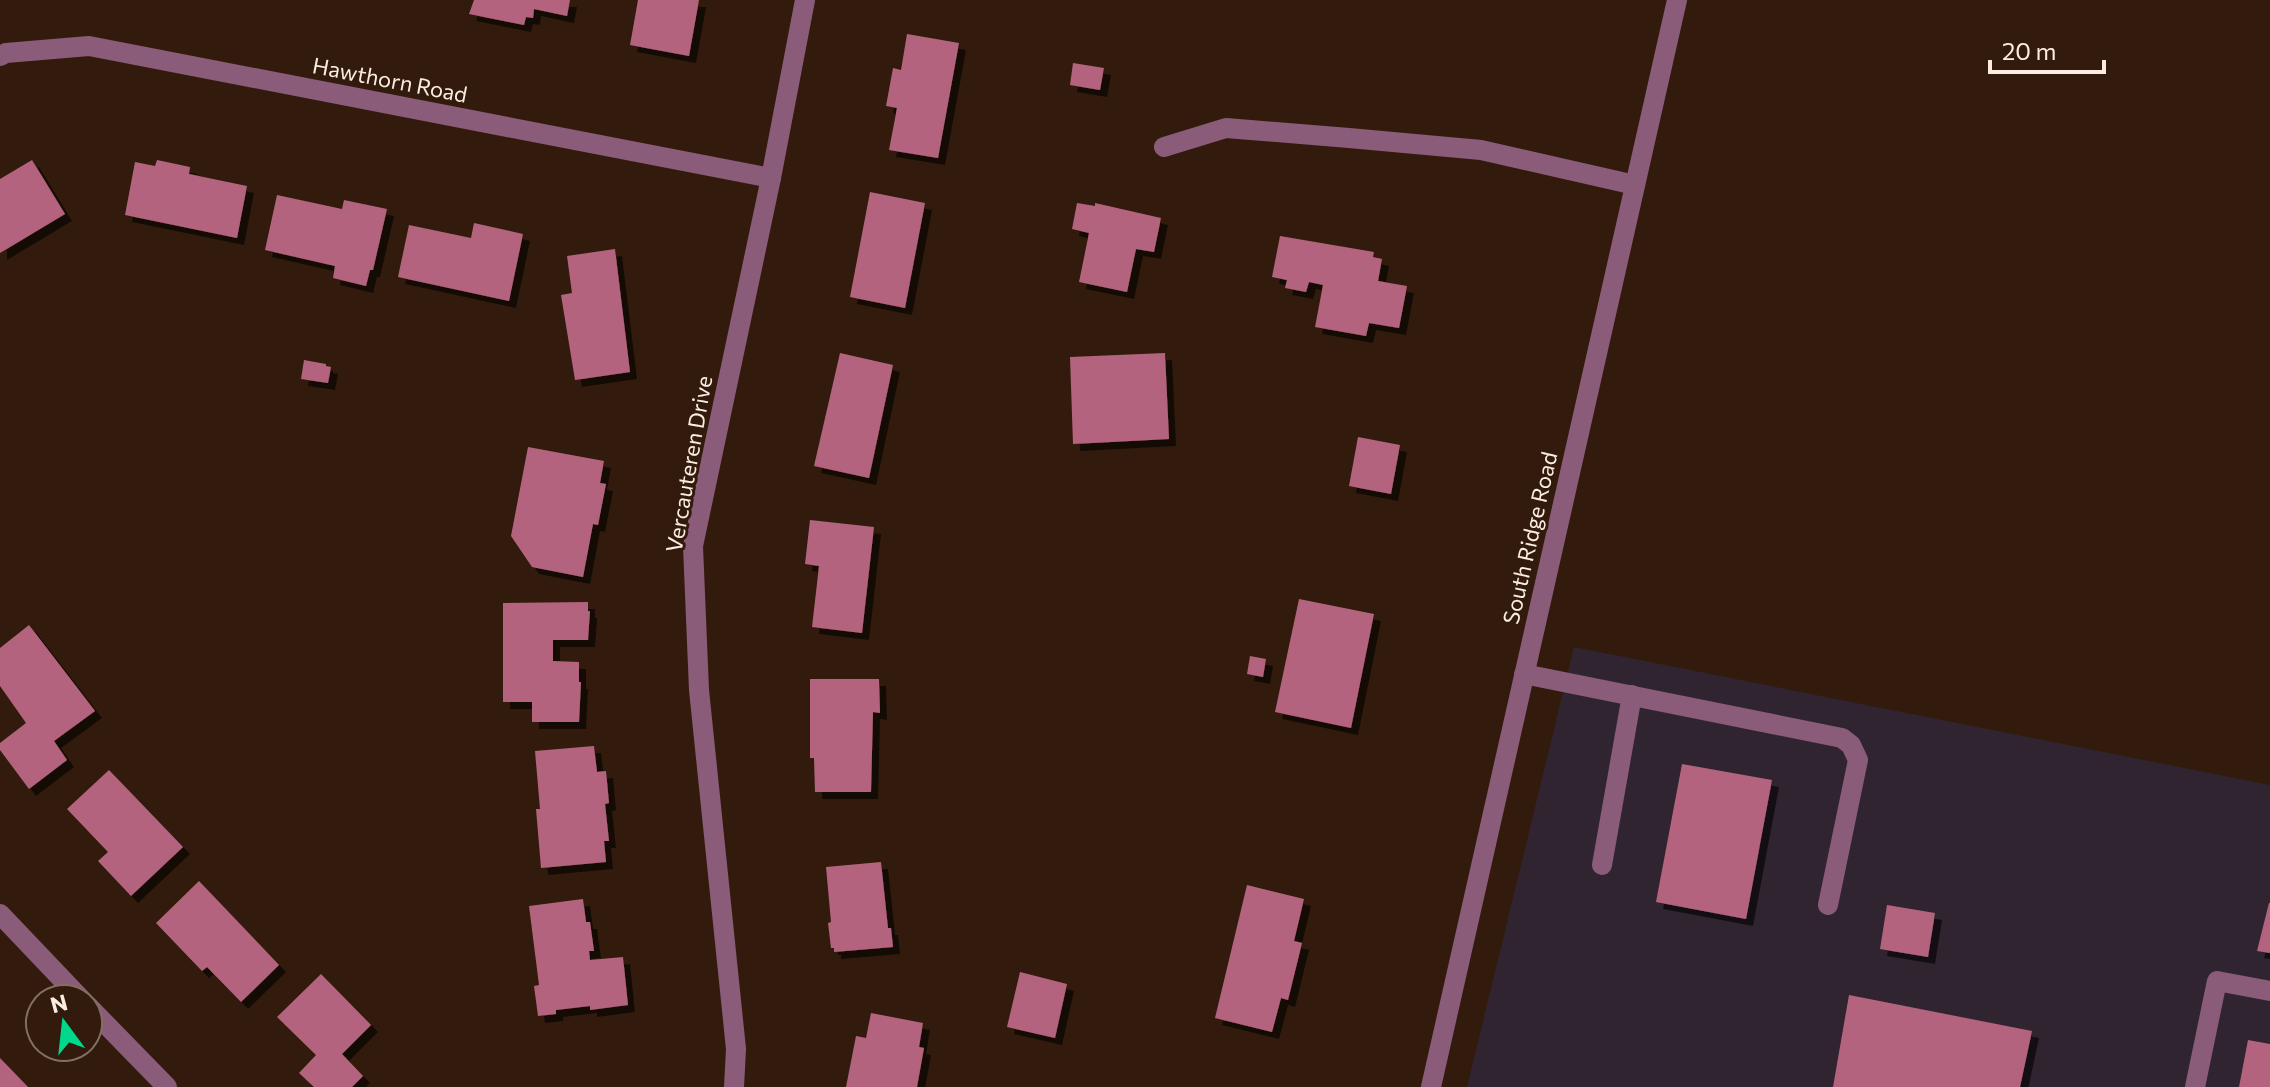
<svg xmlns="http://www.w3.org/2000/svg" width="2270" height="1087" viewBox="0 0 2270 1087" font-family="Commissioner,sans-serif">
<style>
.industrial{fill:#302431}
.building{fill:#b3647e;filter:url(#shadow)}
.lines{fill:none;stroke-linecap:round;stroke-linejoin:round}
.service{stroke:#8b5c7a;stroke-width:20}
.minor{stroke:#8b5c7a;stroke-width:20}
.labels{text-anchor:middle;stroke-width:6;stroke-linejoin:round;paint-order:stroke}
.street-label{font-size:22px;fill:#fcece2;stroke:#321b0c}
</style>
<defs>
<filter id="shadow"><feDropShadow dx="7" dy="7" stdDeviation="0" flood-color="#0009"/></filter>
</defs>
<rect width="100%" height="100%" fill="#321b0c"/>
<path class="industrial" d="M1574,647L2270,785V1087H1467Z"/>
<g class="building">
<path d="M474,0H570L567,16L534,9L533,18L526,17L524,25L469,14Z"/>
<path d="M638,0H699L689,56L630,45Z"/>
<path d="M907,34L959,43L938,158L889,150L897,108L886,106L893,68L901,70Z"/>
<path d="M1073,63L1104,68L1100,90L1070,85Z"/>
<path d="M32,160L65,214L0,253V179Z"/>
<path d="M157,160L190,167L189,174L247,186L237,238L125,215L135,162L155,166Z"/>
<path d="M870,192L925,203L905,308L850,297Z"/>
<path d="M277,195L342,209L344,200L387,209L373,270H370L366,286L333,278L335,266L265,250Z"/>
<path d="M1077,203L1095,206V203L1161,218L1154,252L1136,249L1127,292L1079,282L1089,233L1072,229Z"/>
<path d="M474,223L523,234L509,301L398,277L409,225L471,238Z"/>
<path d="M1280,236L1374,252L1373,257L1382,259L1378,281L1407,286L1399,328L1369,323L1366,336L1315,327L1323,285L1309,282L1306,292L1285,288L1287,280L1272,277Z"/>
<path d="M615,249L630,372L575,380L561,295L572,293L567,256Z"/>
<path d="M840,353L893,365L869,478L814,466Z"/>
<path d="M1165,353L1169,439L1073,444L1070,357Z"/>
<path d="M304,360L326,364V366L331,367L328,383L301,379Z"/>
<path d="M1358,437L1400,445L1391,494L1349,486Z"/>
<path d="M528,447L604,461L600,483L606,484L598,525L593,524L583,577L532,567L511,536Z"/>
<path d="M810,520L874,527L862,633L812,627L819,566L805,564Z"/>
<path d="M1299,599L1374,614L1351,728L1275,712Z"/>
<path d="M588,602V611H590L588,640H553V661L579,662V682H581L579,722H532V702H503V603Z"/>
<path d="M29,625L95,711L54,741L67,760L29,789L0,750V743L26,723L0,686V648Z"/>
<path d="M1250,656L1266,659L1263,677L1247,674Z"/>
<path d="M810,679H879L880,713L873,712L871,792H815L814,758H810Z"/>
<path d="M594,746L597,772L606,771L609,803L605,804L609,841H604L606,862L541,868L536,809H540L535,751Z"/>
<path d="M1682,764L1772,780L1746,919L1656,902Z"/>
<path d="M109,770L183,847L131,896L98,861L108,852L67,809Z"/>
<path d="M881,862L888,928H891L893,947L834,952V948H831L828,923L831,922L826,867Z"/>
<path d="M199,881L279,965L241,1002L207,967L202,971L156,923Z"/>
<path d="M1247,885L1304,899L1294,941L1302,943L1288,1000L1281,998L1272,1032L1215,1018Z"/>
<path d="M583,899L586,922H590L594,951H589L590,960L623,957L628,1005L590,1010V1006L556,1010V1014L538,1016L534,986L539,985L529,906Z"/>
<path d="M2269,903H2270V953L2257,951Z"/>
<path d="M1887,905L1935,913L1928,957L1880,949Z"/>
<path d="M1020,972L1067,984L1055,1038L1007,1027Z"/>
<path d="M321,974L371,1025L342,1054L363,1076L352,1087H314L299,1073L316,1055L277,1017Z"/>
<path d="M1849,995L2032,1031L2020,1087H1833Z"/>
<path d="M871,1013L923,1023L919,1047L924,1048L917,1087H846L856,1036L866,1038Z"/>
<path d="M2248,1040L2270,1044V1087H2239Z"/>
<path d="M0,1058L28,1087H0Z"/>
</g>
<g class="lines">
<g class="service">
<path d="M1164,147L1226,128L1349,138L1481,150L1635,185"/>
<path d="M1524,674L1842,738L1851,745L1858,760L1828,905"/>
<path d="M1602,865L1632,695"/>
<path d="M2195,1087L2217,981L2270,991"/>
</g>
<g class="minor">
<path d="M0,56L6,53L89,46L771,178"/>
<path d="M0,914L81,999"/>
<path d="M88,1006L167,1087"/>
<path d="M734,1087L736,1049L699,690L693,546L771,178L805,0"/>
<path d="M1431,1087L1677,0"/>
</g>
</g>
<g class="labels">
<g class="street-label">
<text transform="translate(390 80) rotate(11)" y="8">Hawthorn Road</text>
<text transform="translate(689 464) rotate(-80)" y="8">Vercauteren Drive</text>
<text transform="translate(1530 538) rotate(-77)" y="8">South Ridge Road</text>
</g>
</g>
<g transform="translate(64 1023) rotate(345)"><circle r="38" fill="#321b0c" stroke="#836f62" stroke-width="2"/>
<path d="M0-6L14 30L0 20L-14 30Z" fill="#00d98c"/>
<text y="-12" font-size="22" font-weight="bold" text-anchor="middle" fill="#fcece2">N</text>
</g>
<path d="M1990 60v12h114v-12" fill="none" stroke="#fcece2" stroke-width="4"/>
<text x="2002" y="60" font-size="24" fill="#fcece2" stroke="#321b0c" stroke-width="6" paint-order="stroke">20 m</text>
</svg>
